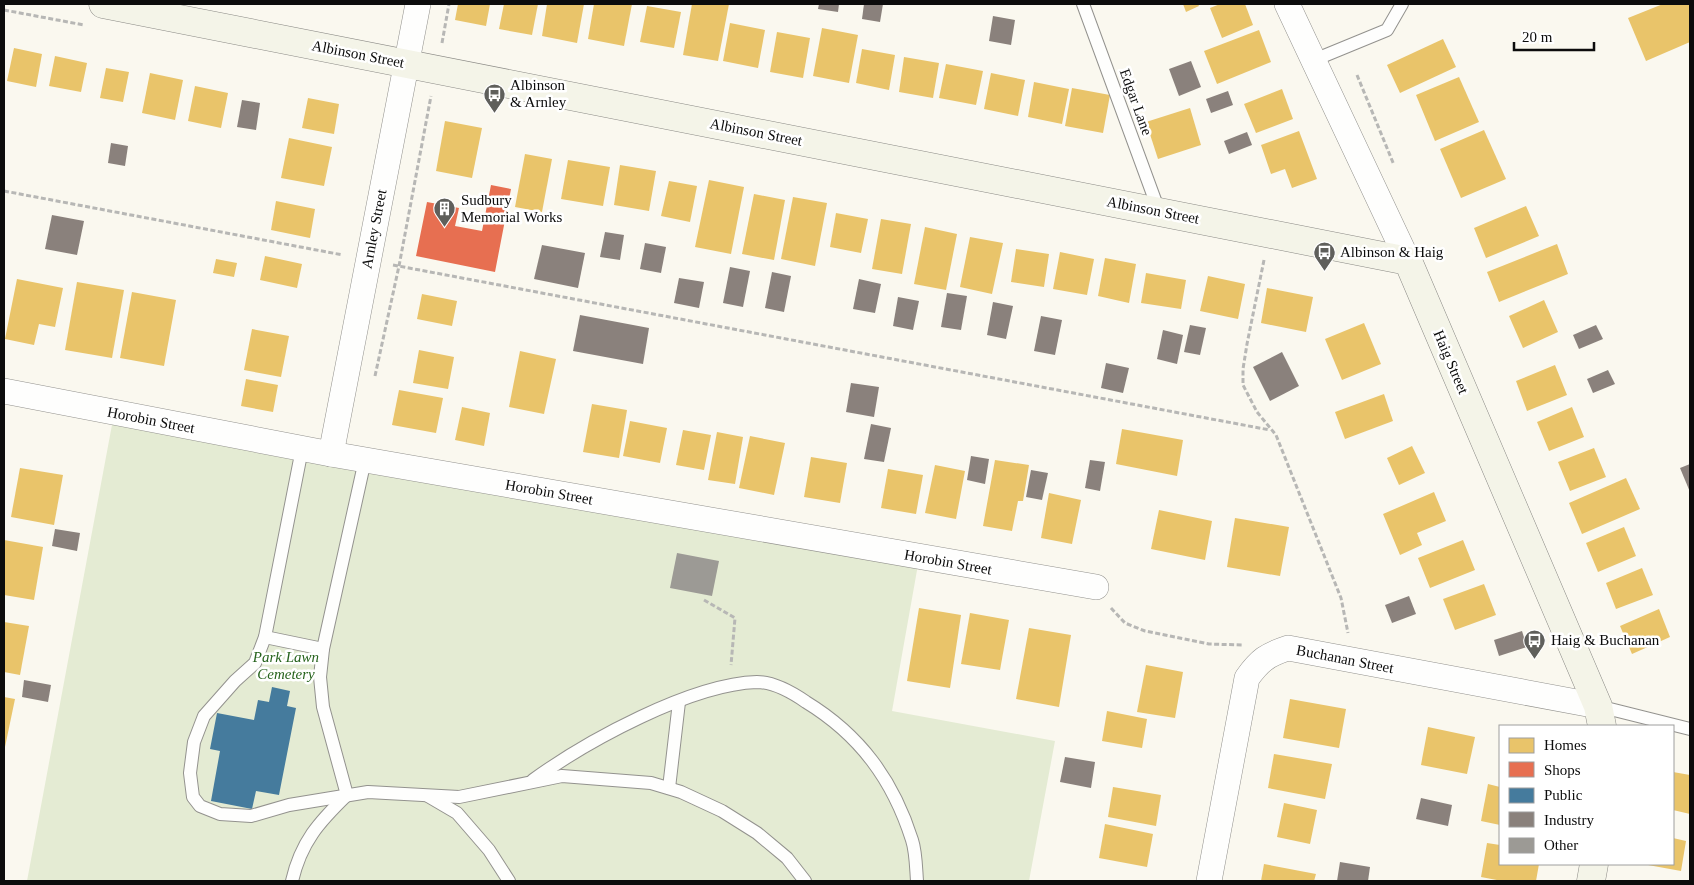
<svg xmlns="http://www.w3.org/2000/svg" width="1694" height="885" viewBox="0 0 1694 885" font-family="Georgia,serif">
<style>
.cemetery{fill:#e4ebd3}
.homes{fill:#e9c46a}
.shops{fill:#e76f51}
.public{fill:#457b9d}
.industry{fill:#8a817c}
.building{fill:#9c9a95}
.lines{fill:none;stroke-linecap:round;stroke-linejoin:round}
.lane-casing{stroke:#93928e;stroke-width:14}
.street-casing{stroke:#93928e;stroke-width:26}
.secondary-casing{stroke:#8a8985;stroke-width:29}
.path{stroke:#b7b7b5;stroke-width:3;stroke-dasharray:5 2.5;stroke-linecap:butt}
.lane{stroke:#fefefd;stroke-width:12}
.street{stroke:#fefefd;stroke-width:25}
.secondary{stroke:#f4f4e8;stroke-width:28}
.labels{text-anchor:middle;stroke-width:5;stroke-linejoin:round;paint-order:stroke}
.street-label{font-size:15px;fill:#0c0c0c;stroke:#fff}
.poi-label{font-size:15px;fill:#0c0c0c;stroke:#fff;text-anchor:start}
.park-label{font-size:15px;font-style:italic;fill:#26631c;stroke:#fff}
</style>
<rect width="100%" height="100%" fill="#faf8ef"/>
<path class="cemetery" d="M114,414L919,559L892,711L1055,741L1029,881H27Z"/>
<g class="homes">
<path d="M458,4H490L486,26L455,20Z"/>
<path d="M504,4H538L532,35L499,29Z"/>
<path d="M547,4H584L577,43L542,36Z"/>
<path d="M594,4H632L624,46L588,39Z"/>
<path d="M692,4H729L718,61L683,55Z"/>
<path d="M1183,4H1198L1199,6L1186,12Z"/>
<path d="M1220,4H1245L1253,25L1222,38L1210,8Z"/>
<path d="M1663,4H1690V42L1646,61L1628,18Z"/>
<path d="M647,6L681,12L674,48L640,42Z"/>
<path d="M730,23L765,30L758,68L723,61Z"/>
<path d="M822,28L858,35L849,83L813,76Z"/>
<path d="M1259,30L1271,62L1217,84L1204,51Z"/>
<path d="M777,32L810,38L803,78L770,72Z"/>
<path d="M1443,39L1456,67L1400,93L1387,65Z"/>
<path d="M14,48L42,54L36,87L7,81Z"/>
<path d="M862,49L895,55L889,90L856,83Z"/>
<path d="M55,56L87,63L81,92L49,86Z"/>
<path d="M904,57L939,63L933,98L899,92Z"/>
<path d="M946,64L983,71L976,105L939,98Z"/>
<path d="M106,68L129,72L123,102L100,98Z"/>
<path d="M150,73L183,80L175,120L142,113Z"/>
<path d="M991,73L1025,80L1018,116L984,109Z"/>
<path d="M1459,77L1479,122L1435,141L1416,95Z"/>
<path d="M1034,82L1069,89L1062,124L1028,117Z"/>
<path d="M195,86L228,93L221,128L188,121Z"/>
<path d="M1072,88L1110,95L1103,133L1065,126Z"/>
<path d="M1282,89L1293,119L1256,133L1244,104Z"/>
<path d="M308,98L339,104L334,134L302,128Z"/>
<path d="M1190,108L1201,145L1158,159L1146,122Z"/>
<path d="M445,121L482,128L472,178L436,171Z"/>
<path d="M1484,130L1506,179L1461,198L1440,149Z"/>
<path d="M1299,131L1317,179L1292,188L1285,169L1271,174L1261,145Z"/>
<path d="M289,138L332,147L324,186L281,178Z"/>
<path d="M525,154L552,159L542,212L515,207Z"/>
<path d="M568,160L610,167L603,206L561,199Z"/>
<path d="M620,165L656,171L649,211L614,205Z"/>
<path d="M709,180L744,187L731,254L695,247Z"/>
<path d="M669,181L697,186L690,222L661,216Z"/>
<path d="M754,194L785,200L774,260L742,254Z"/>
<path d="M793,197L827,203L815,266L781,259Z"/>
<path d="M276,201L315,209L310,238L271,230Z"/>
<path d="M1526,206L1539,236L1486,258L1474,228Z"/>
<path d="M836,213L868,219L861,253L830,247Z"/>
<path d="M881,219L911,224L902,274L872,269Z"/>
<path d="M925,227L957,234L946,290L914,284Z"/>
<path d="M970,237L1003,243L992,294L960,287Z"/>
<path d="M1557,244L1568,274L1499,302L1487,272Z"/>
<path d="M1016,249L1049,254L1044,287L1011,282Z"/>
<path d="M1060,252L1094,259L1087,295L1053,289Z"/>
<path d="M265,256L302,264L297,288L260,280Z"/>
<path d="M1105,258L1136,264L1129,303L1098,296Z"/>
<path d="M216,259L237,263L234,277L213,273Z"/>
<path d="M1146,273L1186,280L1181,309L1141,303Z"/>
<path d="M1208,276L1245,284L1238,319L1200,311Z"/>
<path d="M17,279L63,288L55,327L39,324L34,345L5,339Z"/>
<path d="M77,282L124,290L112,358L65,350Z"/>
<path d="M1267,288L1313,297L1306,332L1261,323Z"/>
<path d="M132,292L176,300L164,366L120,358Z"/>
<path d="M422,294L457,301L452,326L417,319Z"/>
<path d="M1544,300L1558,332L1523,348L1509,316Z"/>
<path d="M1364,323L1381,364L1342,380L1325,339Z"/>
<path d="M252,329L289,336L281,377L244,370Z"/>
<path d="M419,350L454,357L448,389L413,383Z"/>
<path d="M520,351L556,359L544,414L509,407Z"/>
<path d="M1555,365L1567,395L1527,411L1516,381Z"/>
<path d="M246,379L278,385L273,412L241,406Z"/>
<path d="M399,390L443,398L436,433L392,425Z"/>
<path d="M1384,394L1393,421L1345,439L1335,412Z"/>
<path d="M592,404L627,410L619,458L583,452Z"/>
<path d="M462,407L490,413L484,446L455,440Z"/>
<path d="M1572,407L1584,437L1549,451L1537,422Z"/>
<path d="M630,421L667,428L660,463L623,456Z"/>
<path d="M1122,429L1183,440L1177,476L1116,464Z"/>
<path d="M683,430L711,435L704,470L676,465Z"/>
<path d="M717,432L743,437L735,484L708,480Z"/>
<path d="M750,436L785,443L774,495L739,488Z"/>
<path d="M1412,446L1425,473L1399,485L1387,458Z"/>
<path d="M1594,448L1606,477L1570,491L1558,462Z"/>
<path d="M811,457L847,463L840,503L804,497Z"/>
<path d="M995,460L1029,465L1023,501H1018L1012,531L983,526Z"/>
<path d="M935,465L965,471L956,519L925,513Z"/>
<path d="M20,468L63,475L54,525L11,517Z"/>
<path d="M888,469L923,475L916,514L881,508Z"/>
<path d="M1626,478L1640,509L1582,534L1569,503Z"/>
<path d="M1434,492L1446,521L1417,533L1422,545L1400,555L1383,514Z"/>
<path d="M1049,493L1081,500L1072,544L1041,538Z"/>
<path d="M1159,510L1212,521L1205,560L1151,549Z"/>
<path d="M1235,518L1289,527L1280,576L1227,567Z"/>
<path d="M1624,527L1636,556L1598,572L1586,543Z"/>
<path d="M4,540L43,547L34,600L4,595Z"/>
<path d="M1463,540L1475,570L1430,588L1418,558Z"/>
<path d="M1642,568L1653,595L1616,609L1606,583Z"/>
<path d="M1484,584L1496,615L1455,630L1443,599Z"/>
<path d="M919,608L961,615L950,688L907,681Z"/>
<path d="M1659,609L1670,637L1632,654L1620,626Z"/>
<path d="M970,613L1009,620L1000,670L961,664Z"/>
<path d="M4,622L29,626L20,675L4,672Z"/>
<path d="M1029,628L1071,635L1059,707L1016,699Z"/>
<path d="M1146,665L1183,672L1175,718L1137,712Z"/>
<path d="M4,697L15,699L5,747H4Z"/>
<path d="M1290,699L1346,709L1339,748L1283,738Z"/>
<path d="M1107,711L1147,719L1142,748L1102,741Z"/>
<path d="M1428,727L1475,737L1467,774L1421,765Z"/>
<path d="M1274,754L1332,764L1325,799L1268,788Z"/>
<path d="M1673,772L1690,775V814L1673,810Z"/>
<path d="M1488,784L1500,787V825L1481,821Z"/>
<path d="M1113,787L1161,795L1156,826L1108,817Z"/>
<path d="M1284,803L1317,810L1310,844L1277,837Z"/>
<path d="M1105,824L1153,834L1147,867L1099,858Z"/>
<path d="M1673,838L1686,841L1681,871L1648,865L1673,864Z"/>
<path d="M1487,843L1500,845V864H1539L1536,881H1502L1481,877Z"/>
<path d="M1264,864L1316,874L1314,881H1261Z"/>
</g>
<path class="shops" d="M491,185L511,189L495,272L416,256L427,202L459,208L455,226L482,231Z"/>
<path class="public" d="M272,687L290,691L287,706L296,708L279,795L256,791L252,809L211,801L220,751L210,749L217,713L254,720L258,700L269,702Z"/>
<g class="industry">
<path d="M819,4H839L838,12L818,9Z"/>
<path d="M864,4H883L880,22L862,19Z"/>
<path d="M993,16L1015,20L1011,45L989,41Z"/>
<path d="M1191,61L1201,87L1179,96L1169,69Z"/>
<path d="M1228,91L1233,105L1211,113L1206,99Z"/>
<path d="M242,100L260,103L256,130L237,127Z"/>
<path d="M1247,132L1252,145L1229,154L1224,141Z"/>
<path d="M111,143L128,146L125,166L108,163Z"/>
<path d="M52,215L84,221L77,255L45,249Z"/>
<path d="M605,232L624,235L620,260L600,257Z"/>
<path d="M645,243L666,247L661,273L640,269Z"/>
<path d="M542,245L585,253L578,288L534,279Z"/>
<path d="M730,267L750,271L743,307L723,303Z"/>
<path d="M772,272L791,276L784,312L765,308Z"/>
<path d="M679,278L704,282L699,308L674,303Z"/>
<path d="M859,279L881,284L875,313L853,309Z"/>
<path d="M947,293L967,296L961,330L941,327Z"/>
<path d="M898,297L919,301L913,330L893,326Z"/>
<path d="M993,302L1013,306L1006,339L987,335Z"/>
<path d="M580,315L649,328L643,364L573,351Z"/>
<path d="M1041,316L1062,320L1055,355L1034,351Z"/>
<path d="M1190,325L1206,328L1200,355L1184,352Z"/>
<path d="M1596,325L1603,339L1579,349L1573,335Z"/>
<path d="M1163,330L1183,335L1177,364L1157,359Z"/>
<path d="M1282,352L1299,386L1270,401L1253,367Z"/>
<path d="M1106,363L1129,368L1123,393L1101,388Z"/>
<path d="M1608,370L1615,384L1593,393L1587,379Z"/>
<path d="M851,383L879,387L874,417L846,412Z"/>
<path d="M871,424L891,428L884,462L864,459Z"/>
<path d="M971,456L989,459L985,484L967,480Z"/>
<path d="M1090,460L1105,462L1100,491L1085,488Z"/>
<path d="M1690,464V492L1680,468Z"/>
<path d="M1031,470L1048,473L1042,500L1026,497Z"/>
<path d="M55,529L80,533L77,551L52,546Z"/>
<path d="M1409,596L1416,614L1392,623L1385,605Z"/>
<path d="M1522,631L1527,647L1499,656L1494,640Z"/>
<path d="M24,680L51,685L48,702L22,697Z"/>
<path d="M1065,757L1095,762L1091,788L1060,782Z"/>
<path d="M1421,798L1452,805L1448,826L1416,819Z"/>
<path d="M1340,862L1370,867L1368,881H1337Z"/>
</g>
<path class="building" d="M677,553L719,561L712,596L670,588Z"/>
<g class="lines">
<defs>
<g id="lane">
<path d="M1083,4L1159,211"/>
<path d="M1314,60L1387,30L1402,4"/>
<path d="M302,449L265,637L255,663L235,681L204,716L194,742L190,773L193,797L200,806L220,814L251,816L289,805L368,792L459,797L562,776L651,783L681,792L722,811L757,833L787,858L805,881"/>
<path d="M265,637L323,649"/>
<path d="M1598,706L1690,729"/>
<path d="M533,780C587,741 691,684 757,682C773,682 793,693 806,702C860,735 893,780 912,840C916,852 916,868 917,881"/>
<path d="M669,788L679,702"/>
<path d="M428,796L457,813L489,850L509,881"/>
<path d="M292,881C301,842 319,822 347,795L323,707L320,677L323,649L365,460"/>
</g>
<g id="street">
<path d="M1287,4L1408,261"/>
<path d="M4,391L331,454L1096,587"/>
<path d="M331,454L418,4"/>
<path d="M1209,881L1247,678C1260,660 1267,655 1288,648L1598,706"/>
</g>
<g id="secondary">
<path d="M103,4L1408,261L1598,706L1602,726"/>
<path d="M1591,881L1594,864"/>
</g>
</defs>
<use href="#lane" class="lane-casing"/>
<use href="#street" class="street-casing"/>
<use href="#secondary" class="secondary-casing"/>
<g class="path">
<path d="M4,10L84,25"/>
<path d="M442,43L449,4"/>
<path d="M1357,75L1394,165"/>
<path d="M4,191L343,255"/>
<path d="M1264,260L1247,344L1243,369V385L1257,412L1276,435L1341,598L1348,633"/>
<path d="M393,265L1270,430"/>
<path d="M375,376L399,266L431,96"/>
<path d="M704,600L735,618L731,665"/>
<path d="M1111,608L1125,623L1145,631L1209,644L1242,645"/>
</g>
<use href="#lane" class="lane"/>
<use href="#street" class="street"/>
<use href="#secondary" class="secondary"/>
</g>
<defs>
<symbol id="bus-pin" viewBox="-11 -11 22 30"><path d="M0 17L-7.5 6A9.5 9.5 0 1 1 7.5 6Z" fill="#5f5f5b" stroke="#fff"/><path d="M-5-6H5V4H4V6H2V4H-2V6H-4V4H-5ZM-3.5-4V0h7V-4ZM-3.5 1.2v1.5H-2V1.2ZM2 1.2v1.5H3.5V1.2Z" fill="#fff"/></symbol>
<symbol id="building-pin" viewBox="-11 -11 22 30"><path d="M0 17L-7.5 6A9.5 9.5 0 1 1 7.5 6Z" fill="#5f5f5b" stroke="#fff"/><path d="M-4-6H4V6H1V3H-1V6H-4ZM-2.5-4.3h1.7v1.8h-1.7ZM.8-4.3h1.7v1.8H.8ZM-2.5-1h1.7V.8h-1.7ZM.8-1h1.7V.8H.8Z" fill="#fff"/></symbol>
</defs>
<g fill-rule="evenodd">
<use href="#bus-pin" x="482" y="82" width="25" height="34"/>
<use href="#building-pin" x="432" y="196" width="25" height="34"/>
<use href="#bus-pin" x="1312" y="240" width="25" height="34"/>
<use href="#bus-pin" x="1522" y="628" width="25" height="34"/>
</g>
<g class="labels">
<g class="street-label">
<text transform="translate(358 54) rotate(11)" y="5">Albinson Street</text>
<text transform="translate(1136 102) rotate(70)" y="5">Edgar Lane</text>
<text transform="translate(756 132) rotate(11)" y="5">Albinson Street</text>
<text transform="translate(1153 210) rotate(11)" y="5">Albinson Street</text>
<text transform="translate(374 229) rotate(-79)" y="5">Arnley Street</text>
<text transform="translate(1451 362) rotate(67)" y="5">Haig Street</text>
<text transform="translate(151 420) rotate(11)" y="5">Horobin Street</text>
<text transform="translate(549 492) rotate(10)" y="5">Horobin Street</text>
<text transform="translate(948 562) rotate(10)" y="5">Horobin Street</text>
<text transform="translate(1345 659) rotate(11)" y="5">Buchanan Street</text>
</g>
<g class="poi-label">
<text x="510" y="90">Albinson<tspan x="510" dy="17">&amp; Arnley</tspan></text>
<text x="461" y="205">Sudbury<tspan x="461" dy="17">Memorial Works</tspan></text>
<text x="1340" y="257">Albinson &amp; Haig</text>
<text x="1551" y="645">Haig &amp; Buchanan</text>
</g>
<g class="park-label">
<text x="286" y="662">Park Lawn<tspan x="286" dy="17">Cemetery</tspan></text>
</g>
</g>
<rect width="1694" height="885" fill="none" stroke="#0c0c0c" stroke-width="10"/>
<rect x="1499" y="725" width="175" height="140" fill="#ffffff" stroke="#9e9e9e"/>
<rect x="1509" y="738" width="25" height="15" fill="#e9c46a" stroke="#9e9e9e"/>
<text x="1544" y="750" font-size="15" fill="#0c0c0c">Homes</text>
<rect x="1509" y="762" width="25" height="15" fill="#e76f51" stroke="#9e9e9e"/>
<text x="1544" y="775" font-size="15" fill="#0c0c0c">Shops</text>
<rect x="1509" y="788" width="25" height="15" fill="#457b9d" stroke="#9e9e9e"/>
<text x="1544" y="800" font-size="15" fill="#0c0c0c">Public</text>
<rect x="1509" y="812" width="25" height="15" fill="#8a817c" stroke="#9e9e9e"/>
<text x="1544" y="825" font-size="15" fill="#0c0c0c">Industry</text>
<rect x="1509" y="838" width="25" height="15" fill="#9c9a95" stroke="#9e9e9e"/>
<text x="1544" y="850" font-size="15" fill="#0c0c0c">Other</text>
<path d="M1514 42v8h80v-8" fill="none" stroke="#0c0c0c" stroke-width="2.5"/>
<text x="1522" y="42" font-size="15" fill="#0c0c0c" stroke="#ffffff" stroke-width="4" paint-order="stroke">20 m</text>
</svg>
